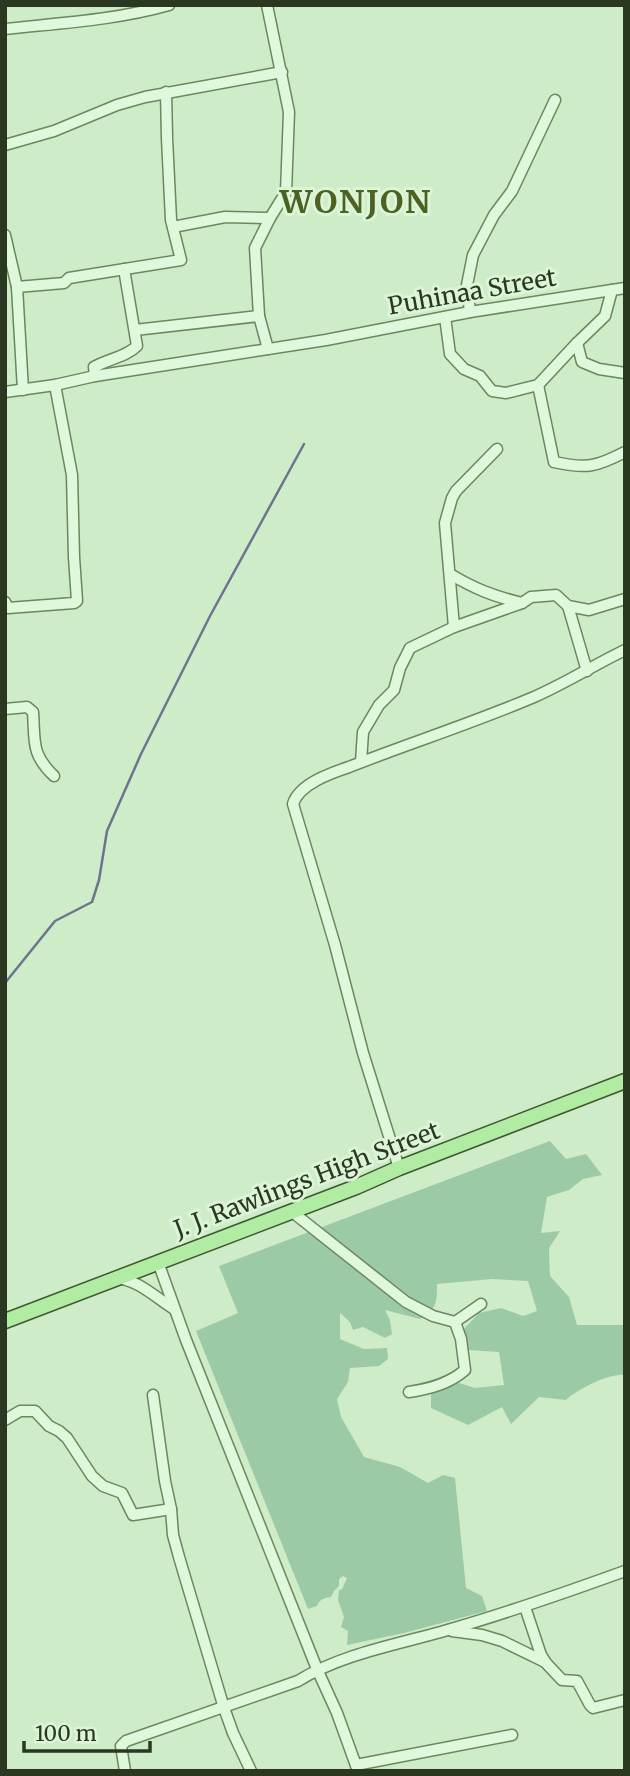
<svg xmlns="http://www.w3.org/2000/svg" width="630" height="1776" viewBox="0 0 630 1776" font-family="Merriweather,serif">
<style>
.green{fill:#9ccaa7}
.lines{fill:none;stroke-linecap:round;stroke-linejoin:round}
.stream{stroke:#6f738e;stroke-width:2.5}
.minor-casing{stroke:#6c875e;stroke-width:13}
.major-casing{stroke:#405532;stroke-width:17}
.minor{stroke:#dff7db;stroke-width:10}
.major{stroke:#b0eca2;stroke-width:14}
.labels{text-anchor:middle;stroke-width:6;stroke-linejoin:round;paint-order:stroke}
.street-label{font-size:24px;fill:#2a3821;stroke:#dcf4d7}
.district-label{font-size:32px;font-weight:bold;letter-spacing:2px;fill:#4d6222;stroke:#dcf4d7}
</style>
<rect width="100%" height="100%" fill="#ceecc8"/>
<path class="green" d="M550,1141L566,1159L586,1154L602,1175L583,1179L569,1190L547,1197L541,1233L560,1231L549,1248L550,1276L569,1297L577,1325H625V1375C609,1373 578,1389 566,1400L539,1397L511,1424L502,1407L468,1425L431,1408V1394L459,1383L475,1388L504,1385L499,1352L468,1350L463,1330L479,1313L501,1308L523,1316L537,1311L528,1281L492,1279L437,1284C437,1302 437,1309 420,1319L385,1310L390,1320L392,1334L385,1338L363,1327L353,1330L350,1322L340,1313V1339L364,1349L387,1348L388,1359L379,1366L350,1368L348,1382L337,1399L341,1417L364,1457L400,1467L428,1483L443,1475L455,1478L466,1588L482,1596L487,1611L404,1633L347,1645L348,1631L341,1627L344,1617L338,1600L339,1590L342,1589L347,1578L343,1576L339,1579V1586L334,1591L331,1597C324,1598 320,1599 317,1606L308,1609L196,1331L238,1313L219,1266Z"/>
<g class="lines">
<path class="stream" d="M5,983L55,921L92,902L99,880L107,831L141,754L210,616L304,444"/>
<defs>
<g id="minor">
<path d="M5,29C60,23 116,20 169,5"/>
<path d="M5,145L54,131L117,105L145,97L282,72"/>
<path d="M173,227L225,217L270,218"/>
<path d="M5,235L17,287L23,390"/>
<path d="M17,287L64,283L69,278L181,260L171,220L167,138L166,92"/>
<path d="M470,312L467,285L473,255L494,215L512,191L555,100"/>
<path d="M259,316L255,248L270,218L286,192L289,112L267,5"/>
<path d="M445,317L450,354L464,369L480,376L492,391L506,393L538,385L577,343L605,316L612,290"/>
<path d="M135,330L259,316L268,349"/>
<path d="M577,343L582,362L599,369L625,373"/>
<path d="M95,376L94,367C108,359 126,357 137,346L124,269"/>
<path d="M538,385L554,462C587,469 596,467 625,452"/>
<path d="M5,392L55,385L95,376L326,340L470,312L625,288"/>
<path d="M450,574C475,589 493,596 522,603"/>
<path d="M5,602L8,608L74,603L77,601L74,557L72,475L55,385"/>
<path d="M568,606L587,671"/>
<path d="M454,627L445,523L452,498L456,491L497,449"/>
<path d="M5,709L27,707L33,712C35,742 31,754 54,776"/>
<path d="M361,762L363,732L379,705L394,690L400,668L410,648L454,627L522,603L531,597L556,595L568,606L589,610L625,599"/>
<path d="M399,1168L363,1053L335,945L293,804C299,784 331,773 349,767C410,743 473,723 534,697C566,683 594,665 625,650"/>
<path d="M291,1211L406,1302L433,1316L455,1322L461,1339L465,1370C449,1384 429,1389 409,1392"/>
<path d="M158,1262L186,1340L317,1669L337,1713L358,1771"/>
<path d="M116,1278C139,1280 156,1298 174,1309"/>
<path d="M455,1322L481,1304"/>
<path d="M153,1395L165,1481L171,1509L173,1535L179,1557L224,1708L233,1733L251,1771"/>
<path d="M5,1420L20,1411H35L49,1426L59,1431L67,1438L92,1476L103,1486L122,1493L133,1515L171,1509"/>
<path d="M525,1607L541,1655L546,1663L562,1680L577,1681L590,1705L593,1708L625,1700"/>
<path d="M452,1631L482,1635L502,1641L545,1662"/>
<path d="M356,1765L512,1735"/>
<path d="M125,1771L121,1746L126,1741L298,1681C343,1653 401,1644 451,1629C510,1612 567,1592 625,1571"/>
</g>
<path id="major" d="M5,1321L356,1187L399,1168L625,1081"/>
</defs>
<use href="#minor" class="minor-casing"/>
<use href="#major" class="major-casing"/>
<use href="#minor" class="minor"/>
<use href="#major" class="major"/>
</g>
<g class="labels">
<g class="street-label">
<text transform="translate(472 292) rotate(-10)" y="8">Puhinaa Street</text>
<text transform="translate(307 1180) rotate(-21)" y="8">J. J. Rawlings High Street</text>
</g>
<g class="district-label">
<text x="356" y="213">WONJON</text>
</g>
</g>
<rect width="630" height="1776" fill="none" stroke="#2a3821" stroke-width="14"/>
<path d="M24 1741v10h126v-10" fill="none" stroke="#2a3821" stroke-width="3.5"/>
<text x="35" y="1741" font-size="21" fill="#2a3821" stroke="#dcf4d7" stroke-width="5" paint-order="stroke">100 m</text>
</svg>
